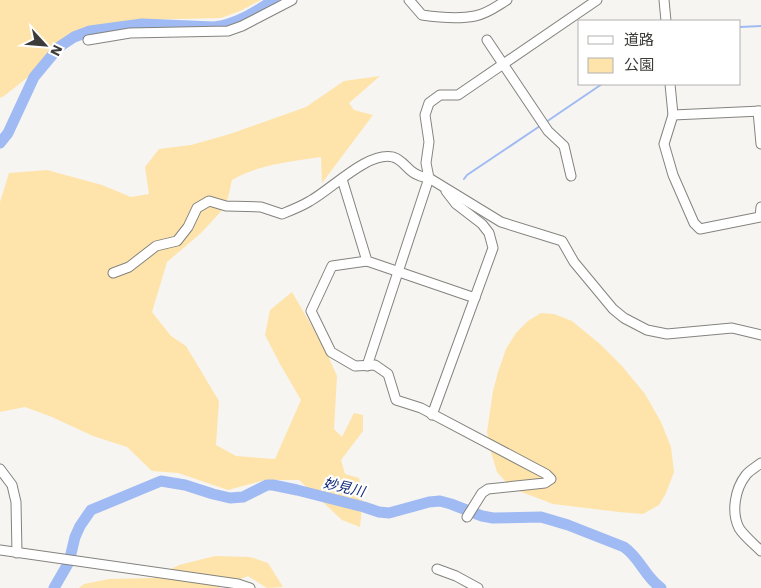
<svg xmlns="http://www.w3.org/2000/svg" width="761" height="588" viewBox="0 0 761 588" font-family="'Work Sans','Noto Sans JP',sans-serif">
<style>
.green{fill:#fee4aa}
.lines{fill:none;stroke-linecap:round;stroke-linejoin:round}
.stream{stroke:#a0baf3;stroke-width:2}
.river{stroke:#a0baf3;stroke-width:11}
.minor-casing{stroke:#84837f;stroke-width:11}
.minor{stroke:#fff;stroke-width:9}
.labels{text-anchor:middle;stroke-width:4.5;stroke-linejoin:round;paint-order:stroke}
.water-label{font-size:14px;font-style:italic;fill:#0f2777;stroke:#fff}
</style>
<rect width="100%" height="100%" fill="#f6f5f1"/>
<g class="green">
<path d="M0,0H261L240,11L221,18L134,20L90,27L58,47L28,77L4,96L0,98Z"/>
<path d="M380,76L349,103L354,110L373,115L322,183L321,157C294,161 256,165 232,180L226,206L201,233L167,262L152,312L171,336L186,346L219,401L216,445L236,456L275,459L301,400L280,364L265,335L270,310L292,292L324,347L337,376L334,429L342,437L354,413L363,415V431L341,460L345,474L359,478L363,496L360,527L342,520L299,480H265L228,490L178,473L152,471L127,447L93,436L52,417L25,407L0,412V202L9,173L47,170L102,185L131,197L149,194L145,167L159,149L191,145L230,134L306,107L344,81Z"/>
<path d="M541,313L554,314L572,321L600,344L622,366L645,394L661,422L671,447L674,472L666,493L659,505L643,514L619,512L553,504L511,488L497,472L491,452L487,432L493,391L498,372L506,349L516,333L528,321Z"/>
<path d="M215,556L250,557L268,563L283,587L267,588L248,576L218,588H79L84,584L109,579L153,578L179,565Z"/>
</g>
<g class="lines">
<g class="stream">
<path d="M740,27L761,26"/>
<path d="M546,122L602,84"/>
<path d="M464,179L467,175L540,126"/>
</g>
<g class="river">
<path d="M0,143L8,133L34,77L59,47L74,37L90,31L142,24L214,27C237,24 255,12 274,0"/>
<path d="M54,588L69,562L75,537L80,526L91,510L161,481L185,485L213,494L230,498L243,497L267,485H273L297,490L364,507L379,512L389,513L429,502L440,501L451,504L482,516L493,518L541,517L568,525L624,547C640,558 645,577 661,588"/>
</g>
<defs>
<g id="minor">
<path d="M409,0L422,15C436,17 460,19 475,16C487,14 497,6 507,0"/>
<path d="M597,0L458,95H440L429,103L425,115L429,142L426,163L429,178L501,222L562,241L574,262L613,309L624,318L647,330L667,334L732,328L761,335"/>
<path d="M664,0L666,21"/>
<path d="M88,40L130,33L228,31L242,26L292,0"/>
<path d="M487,40L548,131L564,146L571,176"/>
<path d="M670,84L673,115L664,144L673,175L694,223L700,229L760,217L761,207"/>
<path d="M758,111L761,144"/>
<path d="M673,115L761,111"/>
<path d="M342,179L367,261L475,298"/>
<path d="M367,261L332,266L311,311L331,352L355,366L375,365L388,374L396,400L421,408L546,474L551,479L545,483L488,489L482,493L467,517"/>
<path d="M113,273L129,267L156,246L177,241L188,227L197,208L209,201L226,206L261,207L282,214C292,210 302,206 310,201C332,189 368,151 393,157C404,160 408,172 418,175C421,177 425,177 429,178L367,366"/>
<path d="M432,415L493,248L489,233L482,224L456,204L446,191"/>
<path d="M761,463C756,467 749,471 746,475C735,489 731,512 739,528C744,536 754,544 761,551"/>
<path d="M0,469L12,485L16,502L17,553"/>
<path d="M0,550L238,584L250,588"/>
<path d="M437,569L456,576L478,588"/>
</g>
</defs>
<use href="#minor" class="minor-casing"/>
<use href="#minor" class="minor"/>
</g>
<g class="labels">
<g class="water-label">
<text transform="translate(344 487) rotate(13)" y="5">妙見川</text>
</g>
</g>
<rect x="578" y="20" width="162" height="65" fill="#ffffff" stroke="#b1b1b0"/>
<rect x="588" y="36" width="25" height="8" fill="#ffffff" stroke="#b1b1b0"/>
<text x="624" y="45" font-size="15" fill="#3b3b39">道路</text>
<rect x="588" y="58" width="25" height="15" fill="#fee4aa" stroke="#b1b1b0"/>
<text x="624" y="70" font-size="15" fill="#3b3b39">公園</text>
<g transform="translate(45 45) rotate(116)" stroke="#ffffff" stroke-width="4" paint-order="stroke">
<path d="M0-4L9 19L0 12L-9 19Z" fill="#3b3b39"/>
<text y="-8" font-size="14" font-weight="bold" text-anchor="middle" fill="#3b3b39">N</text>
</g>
</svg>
